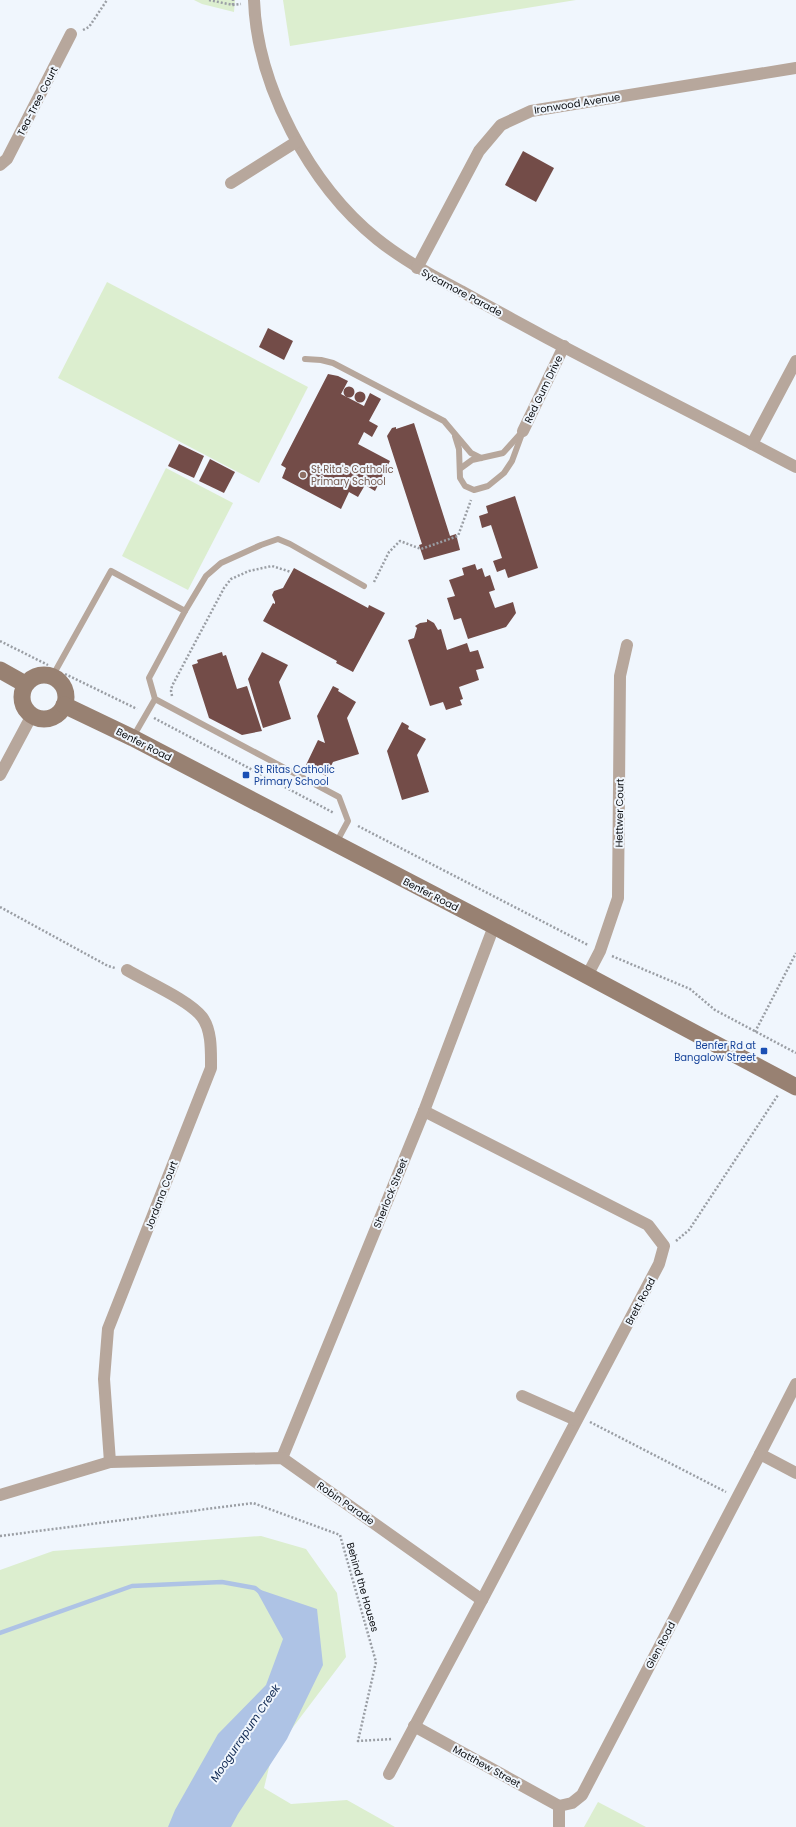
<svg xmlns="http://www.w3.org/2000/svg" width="796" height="1827" viewBox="0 0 796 1827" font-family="Poppins,sans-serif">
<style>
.green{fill:#dceecf}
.water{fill:#aec3e5}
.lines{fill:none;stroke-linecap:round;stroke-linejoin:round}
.stream{stroke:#aec3e5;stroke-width:4.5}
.building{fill:#734c48}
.path{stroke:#9a9ea4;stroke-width:2.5;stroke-dasharray:2 2;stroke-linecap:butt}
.lane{stroke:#b7a79c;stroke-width:6}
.street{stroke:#b7a79c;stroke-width:12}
.secondary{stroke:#988172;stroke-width:17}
.education-dot{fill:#8d6e63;stroke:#f0f6fd;stroke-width:1.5}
.transit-dot{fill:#1a4fb4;stroke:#f0f6fd;stroke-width:1.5}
.labels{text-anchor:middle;stroke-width:4;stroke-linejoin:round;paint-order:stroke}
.street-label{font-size:10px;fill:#0a0c0f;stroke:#f0f6fd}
.education-label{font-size:10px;fill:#785e54;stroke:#f0f6fd;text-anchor:start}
.transit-label{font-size:10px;fill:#164399;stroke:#f0f6fd;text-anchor:start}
.water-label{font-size:11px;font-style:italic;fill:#0e2751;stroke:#f0f6fd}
</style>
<rect width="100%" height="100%" fill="#f0f6fd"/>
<g class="green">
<path d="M194,0H235L234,12L202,4Z"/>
<path d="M283,0H576L290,46Z"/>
<path d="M107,282L308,387L259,483L58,378Z"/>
<path d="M166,468L233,503L188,590L122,556Z"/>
<path d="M261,1536L306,1549L337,1593L346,1657L272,1755L264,1788L291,1804L347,1800L395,1827H0V1570L53,1551Z"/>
<path d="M598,1802L646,1827H584Z"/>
</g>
<path class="water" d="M255,1588L317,1609L323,1665L287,1739L238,1814L231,1827H168L175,1810L218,1734L266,1685L283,1639Z"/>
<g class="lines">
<path class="stream" d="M0,1633L132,1586L222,1582L255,1588L260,1592"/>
</g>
<g class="building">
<path d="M523,151L554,168L536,202L505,185Z"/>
<path d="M268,328L293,341L284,360L259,347Z"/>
<path d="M328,374L338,376L348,381L341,394L364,406L370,393L381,399L369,421L378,426L372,437L364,432L358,444L390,461L375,491L365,485L358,497L349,492L341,509L282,478L286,468L281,465Z"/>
<circle cx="349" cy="392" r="5.5"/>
<circle cx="360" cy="397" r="5.5"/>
<path d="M414,423L450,536L456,534L460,550L424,560L419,545L422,544L387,436L392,428L396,427V429Z"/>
<path d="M179,444L204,456L194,478L168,466Z"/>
<path d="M210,459L235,472L224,493L199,481Z"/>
<path d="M515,496L538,568L508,578L505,569L497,572L493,561L502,558L491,525L482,528L479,516L488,513L486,506Z"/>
<path d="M475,564L477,570L482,568L485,577L490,575L495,590L489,592L495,608L513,602L516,613L506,627L468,639L461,618L454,620L447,598L455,596L449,580L464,575L462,568Z"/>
<path d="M294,568L368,608L369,605L385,613L353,672L336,663L337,661L263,621L273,603L275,604V602L272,595L274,591L283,588Z"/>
<path d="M427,619L434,623L438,630L441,629L447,650L467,643L470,652L478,650L484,668L476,670L479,680L459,687L463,699L460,700L462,705L446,710L443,702L430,706L408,640L414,638L417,628L415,626L420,623L427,622Z"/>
<path d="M222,652L223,656L226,655L237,689L247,686L262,731L242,735L209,718L192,665L198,663L197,660Z"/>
<path d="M262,652L288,665L279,682L291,719L263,728L248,679Z"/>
<path d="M333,686L339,689L338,691L356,702L347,718L359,754L333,762L326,776L306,765L318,740L325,743L317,716Z"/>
<path d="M402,722L409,726L408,729L426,739L417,755L429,792L402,800L387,751Z"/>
</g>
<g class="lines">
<g class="path">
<path d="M209,0L233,5L241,4"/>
<path d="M233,5V0"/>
<path d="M83,30L89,27L107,0"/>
<path d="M374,582L389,552L400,541L421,549L458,536L471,500"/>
<path d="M0,641L48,665"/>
<path d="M65,674L137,709"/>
<path d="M172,696L171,691L172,686L224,588L231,579L249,571L272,566L291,572"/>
<path d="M154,718L334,813"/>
<path d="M358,826L588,945"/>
<path d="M0,907L108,966L115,968"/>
<path d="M612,956L690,989L715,1010L796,1053"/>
<path d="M755,1032L796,953"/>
<path d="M676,1241L689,1230L778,1095"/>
<path d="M590,1422L726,1492"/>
<path d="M0,1536L253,1503L340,1535L376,1662L358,1741L392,1739"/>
</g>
<g class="lane">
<path d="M305,359L321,360L333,363L444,421L471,453L481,458"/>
<path d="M455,436L459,449L460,478L465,486L474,490L488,486L504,473L512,461L523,431"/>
<path d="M461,468L472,460L503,453L521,433"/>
<path d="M185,611L206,576L221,563L261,545L278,539L290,544L364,586"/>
<path d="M52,677L111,571L185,611L149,678L155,699L339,797L348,821L336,843"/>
<path d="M133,737L155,699"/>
</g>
<g class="street">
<path d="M254,0C257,86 310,185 377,239C403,260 432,276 461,291C489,307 518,322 547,338C630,382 713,423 796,467"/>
<path d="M0,165L7,159L71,34"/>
<path d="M231,183L296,142"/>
<path d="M417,268L479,151L501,125L531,111L796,68"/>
<path d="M523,431L564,346"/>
<path d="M752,444L796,361"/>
<path d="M0,775L32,715"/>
<path d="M587,976L600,951L618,898L620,676L627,645"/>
<path d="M424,1111L648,1225L664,1246L659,1264L482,1600"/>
<path d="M796,1384L760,1454L796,1473"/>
<path d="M522,1396L576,1420"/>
<path d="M282,1458L424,1111L494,926"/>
<path d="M110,1462L104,1379L108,1329L211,1068C211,1052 212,1030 202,1017C189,1000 147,982 127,970"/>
<path d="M0,1495L110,1462L282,1458L482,1600L389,1774"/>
<path d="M414,1726L559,1806"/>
<path d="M559,1827V1806L572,1803L582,1795L760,1454"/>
</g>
<g class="secondary">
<path d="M0,670L25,684"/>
<circle cx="44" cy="697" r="22"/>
<path d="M64,705L133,738L494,926L796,1087"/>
</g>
</g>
<circle class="education-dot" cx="303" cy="475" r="4"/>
<g class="transit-dot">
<rect x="242" y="771" width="8" height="8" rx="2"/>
<rect x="760" y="1047" width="8" height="8" rx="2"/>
</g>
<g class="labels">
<g class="street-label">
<text transform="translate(37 101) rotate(-63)" y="4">Tea-Tree Court</text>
<text transform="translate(577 103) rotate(-9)" y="4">Ironwood Avenue</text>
<text transform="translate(462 292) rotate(28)" y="4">Sycamore Parade</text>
<text transform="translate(543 389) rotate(-64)" y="4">Red Gum Drive</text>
<text transform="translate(144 744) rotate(27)" y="4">Benfer Road</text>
<text transform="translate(619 813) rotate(-89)" y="4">Hettwer Court</text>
<text transform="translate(431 894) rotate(27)" y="4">Benfer Road</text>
<text transform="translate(390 1193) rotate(-68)" y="4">Sherlock Street</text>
<text transform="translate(161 1195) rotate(-69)" y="4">Jordana Court</text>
<text transform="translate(640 1301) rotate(-62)" y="4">Brett Road</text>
<text transform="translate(346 1503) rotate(35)" y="4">Robin Parade</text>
<text transform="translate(363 1587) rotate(74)" y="4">Behind the Houses</text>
<text transform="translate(660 1645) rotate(-62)" y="4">Glen Road</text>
<text transform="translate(487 1766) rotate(29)" y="4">Matthew Street</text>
</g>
<g class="education-label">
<text x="311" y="473">St Rita's Catholic<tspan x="311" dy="12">Primary School</tspan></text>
</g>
<g class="transit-label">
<text x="254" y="773">St Ritas Catholic<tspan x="254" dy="12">Primary School</tspan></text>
<text x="756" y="1049" text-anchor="end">Benfer Rd at<tspan x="756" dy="12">Bangalow Street</tspan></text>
</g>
<g class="water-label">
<text transform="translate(245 1733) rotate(-56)" y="4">Moogurrapum Creek</text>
</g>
</g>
</svg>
